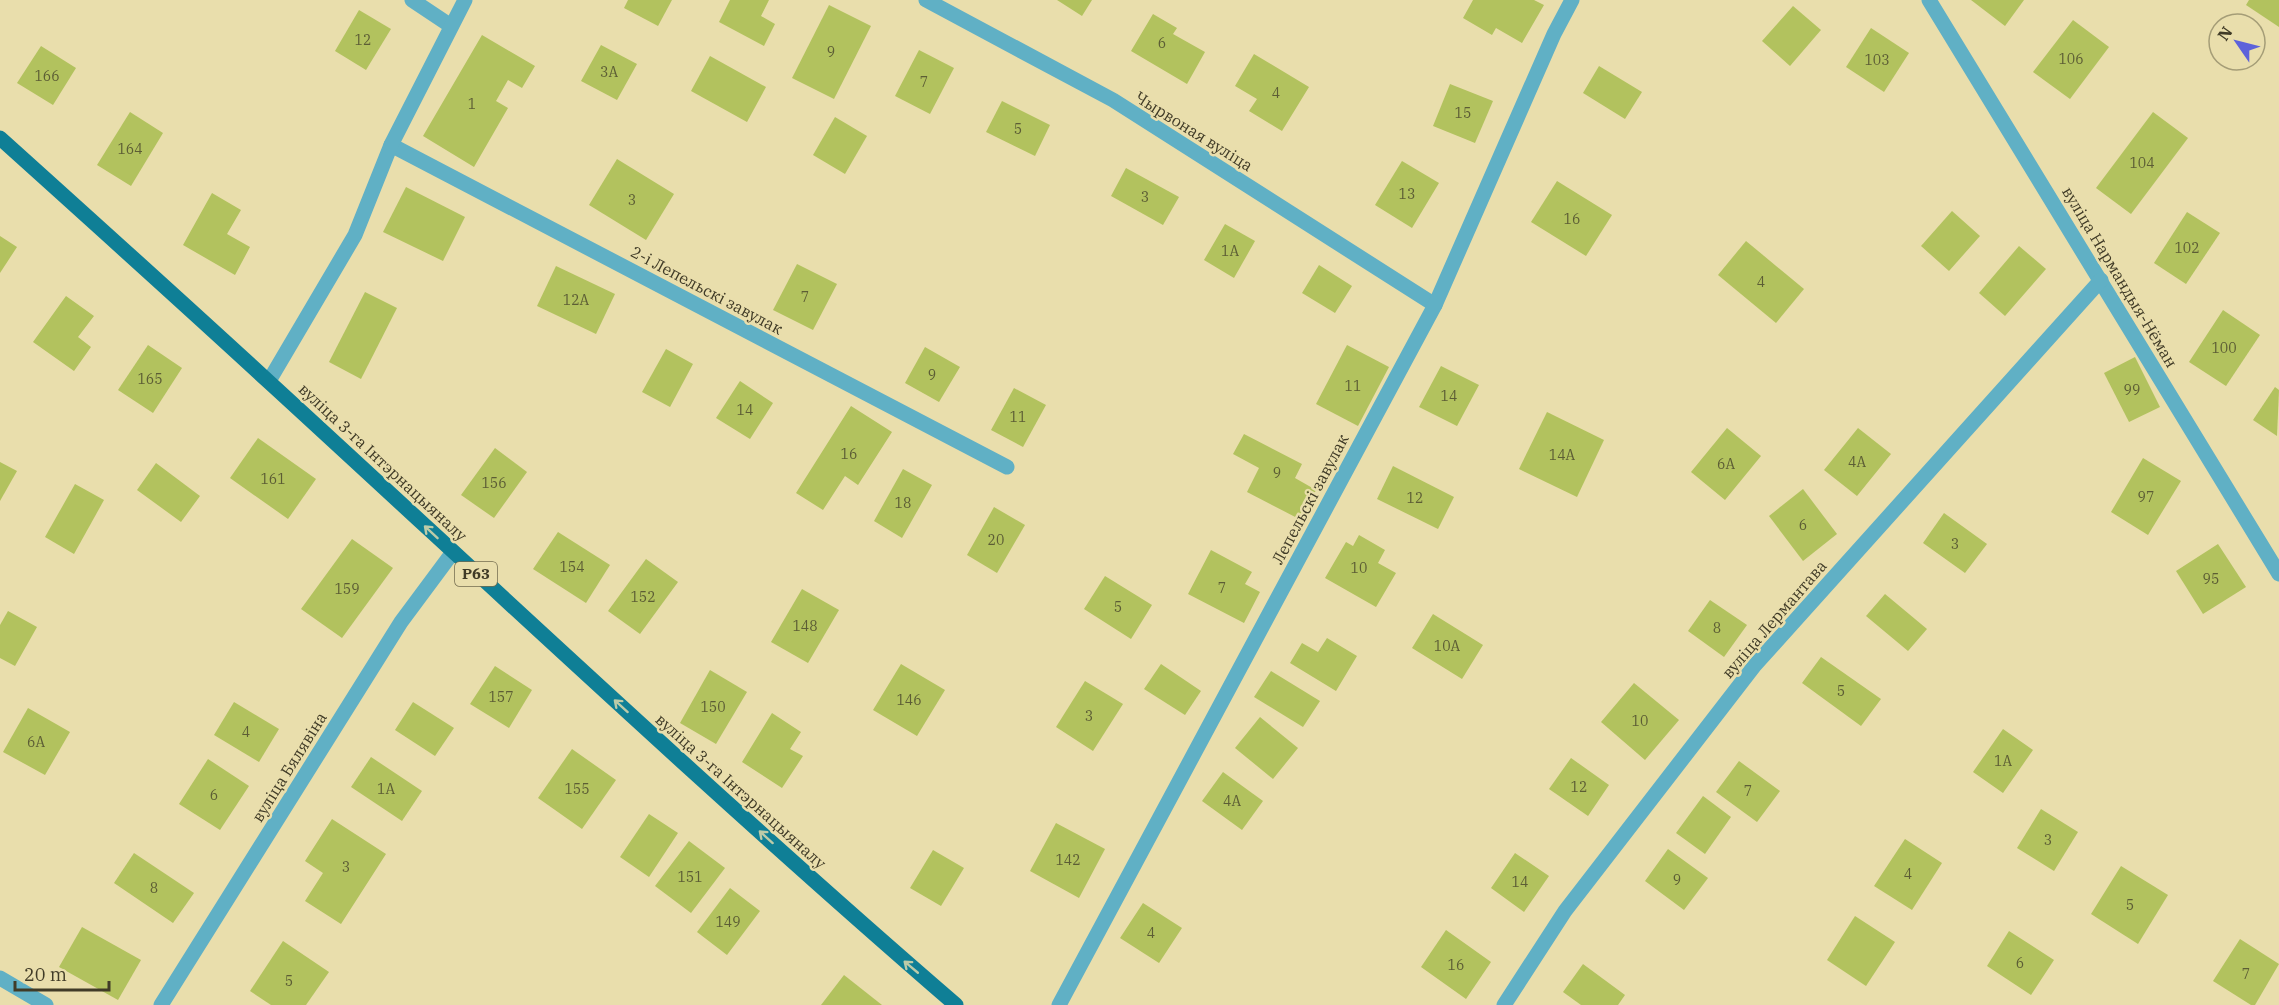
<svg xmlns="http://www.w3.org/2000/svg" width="2279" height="1005" viewBox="0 0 2279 1005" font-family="'IBM Plex Serif',serif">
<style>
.building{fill:#b2c25e}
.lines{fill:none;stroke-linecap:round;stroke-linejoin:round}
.minor{stroke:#60b0c5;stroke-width:15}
.primary{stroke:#0f7f96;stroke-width:15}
.oneway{stroke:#bdcba8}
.labels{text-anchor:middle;stroke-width:5;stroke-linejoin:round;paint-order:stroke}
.number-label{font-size:14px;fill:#5c5d35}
.shield{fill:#e9deac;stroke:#736c4f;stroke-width:1.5}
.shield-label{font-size:15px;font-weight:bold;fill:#403b27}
.street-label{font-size:16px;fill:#403b27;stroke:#e9deac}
</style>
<rect width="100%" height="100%" fill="#e9deac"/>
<g class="building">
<path d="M628,0H672L658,26L624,8Z"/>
<path d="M730,0H769L761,16L775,24L764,46L719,22Z"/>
<path d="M1057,0H1092L1082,16Z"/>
<path d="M1473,0H1534L1544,5L1522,43L1496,28L1492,35L1463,18Z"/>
<path d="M1971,0H2024L2005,26Z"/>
<path d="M2249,0H2279V27L2246,5Z"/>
<path d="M829,5L871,26L834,99L792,78Z"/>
<path d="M1793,6L1821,30L1790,66L1762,41Z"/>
<path d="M359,10L391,29L366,70L335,51Z"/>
<path d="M1153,14L1177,28L1173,34L1205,52L1187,84L1131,51Z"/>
<path d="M2073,20L2109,47L2070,99L2033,72Z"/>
<path d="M1871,28L1909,53L1884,92L1846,67Z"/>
<path d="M482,35L535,66L522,88L508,80L496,101L508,108L474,167L423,136Z"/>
<path d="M601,45L637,64L617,100L581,81Z"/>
<path d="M41,46L76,68L53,105L17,83Z"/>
<path d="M919,50L954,68L930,114L895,96Z"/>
<path d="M1254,54L1309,87L1282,131L1249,111L1257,99L1235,86Z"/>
<path d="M710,56L766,87L747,122L691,91Z"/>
<path d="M1599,66L1642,92L1625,119L1583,93Z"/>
<path d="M1450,84L1493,101L1475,143L1433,126Z"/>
<path d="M1002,101L1050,125L1035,156L986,132Z"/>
<path d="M130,112L163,133L131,186L97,165Z"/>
<path d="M2153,112L2188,138L2131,214L2096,188Z"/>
<path d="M835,117L867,136L845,174L813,155Z"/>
<path d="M617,159L674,194L646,240L589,205Z"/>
<path d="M1402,161L1439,183L1412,228L1375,205Z"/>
<path d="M1126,168L1179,197L1163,225L1111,196Z"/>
<path d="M1557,181L1612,215L1586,256L1531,222Z"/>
<path d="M406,187L465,217L443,261L383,232Z"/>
<path d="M212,193L241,210L227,234L250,247L235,275L183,245Z"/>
<path d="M1952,211L1980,236L1949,271L1921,246Z"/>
<path d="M2187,212L2220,233L2186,284L2154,263Z"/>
<path d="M1225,224L1255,241L1234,278L1204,260Z"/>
<path d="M0,236L17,247L0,273Z"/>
<path d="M1746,241L1804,289L1776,323L1718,275Z"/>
<path d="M2019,246L2046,269L2005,316L1979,293Z"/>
<path d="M797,264L837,284L813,330L773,310Z"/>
<path d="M1319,265L1352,286L1335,313L1302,293Z"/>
<path d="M556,266L615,294L596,334L537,306Z"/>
<path d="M365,292L397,308L361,379L329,362Z"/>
<path d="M66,296L94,316L78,337L91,347L74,371L33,342Z"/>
<path d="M2223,310L2260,335L2226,386L2189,362Z"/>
<path d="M148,345L182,368L153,413L118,390Z"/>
<path d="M1347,345L1389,367L1358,426L1316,404Z"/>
<path d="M925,347L960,367L939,402L905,383Z"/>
<path d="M666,349L693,364L670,407L642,392Z"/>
<path d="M2135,357L2160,407L2129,422L2104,373Z"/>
<path d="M1441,366L1479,385L1457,426L1419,407Z"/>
<path d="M740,381L773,403L750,439L716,418Z"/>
<path d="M2275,387L2279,390L2277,436L2253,420Z"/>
<path d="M1014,388L1046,405L1023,447L991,430Z"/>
<path d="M851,406L892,432L858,485L845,476L823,510L796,493Z"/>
<path d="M1547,412L1604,440L1577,497L1519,469Z"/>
<path d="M1727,428L1761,456L1725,500L1691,472Z"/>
<path d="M1858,428L1891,454L1857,496L1824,470Z"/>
<path d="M1244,434L1302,464L1295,478L1316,490L1301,520L1247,492L1259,468L1233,454Z"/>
<path d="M258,438L316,479L288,519L230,478Z"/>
<path d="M495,448L527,472L494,518L461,495Z"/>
<path d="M2143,458L2181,481L2148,535L2111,512Z"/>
<path d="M0,462L17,471L0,501Z"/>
<path d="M156,463L200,496L181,522L137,490Z"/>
<path d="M1393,466L1454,497L1438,529L1377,499Z"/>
<path d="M903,469L932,485L902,538L874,521Z"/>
<path d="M75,484L104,500L74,554L45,537Z"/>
<path d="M1803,489L1837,534L1803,561L1769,516Z"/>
<path d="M994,507L1025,525L997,573L967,555Z"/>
<path d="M1944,513L1987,544L1965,573L1923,543Z"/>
<path d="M558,532L610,565L586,603L533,569Z"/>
<path d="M1359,535L1385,550L1378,563L1396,573L1376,607L1325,578L1346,542L1353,546Z"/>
<path d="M352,539L393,568L342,638L301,609Z"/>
<path d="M2218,544L2246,587L2203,614L2176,571Z"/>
<path d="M1211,550L1252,572L1245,584L1260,592L1244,623L1188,594Z"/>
<path d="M646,559L678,582L640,634L608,611Z"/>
<path d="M1105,576L1152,605L1131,639L1084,609Z"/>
<path d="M802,589L839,610L808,663L771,642Z"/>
<path d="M1885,594L1927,629L1908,651L1866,616Z"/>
<path d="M1710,600L1747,625L1724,657L1688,631Z"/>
<path d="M8,611L37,627L15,666L0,658V625Z"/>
<path d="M1433,614L1483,645L1462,679L1412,648Z"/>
<path d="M1327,638L1357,656L1336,691L1290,663L1302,643L1318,652Z"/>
<path d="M1821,657L1881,699L1861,726L1802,683Z"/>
<path d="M901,664L945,690L917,736L873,710Z"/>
<path d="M1161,664L1201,691L1185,715L1144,689Z"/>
<path d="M495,666L532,690L509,728L470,704Z"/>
<path d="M710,670L747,692L716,744L680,723Z"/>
<path d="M1271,671L1320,701L1303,727L1254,697Z"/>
<path d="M1085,681L1123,704L1093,751L1056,727Z"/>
<path d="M1634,683L1679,720L1645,760L1601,722Z"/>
<path d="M234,702L279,729L259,762L214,735Z"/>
<path d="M413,702L454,728L435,756L395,730Z"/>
<path d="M28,708L70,732L45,775L3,752Z"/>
<path d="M772,713L801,732L790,749L803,756L782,788L742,762Z"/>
<path d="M1260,717L1298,748L1273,779L1235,748Z"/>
<path d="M2003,729L2033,750L2003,793L1973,772Z"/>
<path d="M572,749L616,780L582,829L538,798Z"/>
<path d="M371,757L422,791L402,821L351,787Z"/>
<path d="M1571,758L1609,785L1588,816L1549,789Z"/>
<path d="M208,759L249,786L220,830L179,804Z"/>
<path d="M1739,761L1780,791L1757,822L1716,792Z"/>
<path d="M1223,772L1263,801L1242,830L1202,801Z"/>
<path d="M1703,796L1731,817L1705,854L1676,833Z"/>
<path d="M2041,809L2078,832L2054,871L2017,848Z"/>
<path d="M649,814L678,833L649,877L620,857Z"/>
<path d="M332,819L386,854L341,924L305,901L323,873L305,861Z"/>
<path d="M1056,823L1105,849L1079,898L1030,871Z"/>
<path d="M1905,839L1942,863L1912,910L1874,886Z"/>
<path d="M689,841L725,868L691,913L655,886Z"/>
<path d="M1668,849L1708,878L1684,910L1645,881Z"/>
<path d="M933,850L964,868L941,906L910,888Z"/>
<path d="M134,853L194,893L173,923L114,883Z"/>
<path d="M1515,853L1549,876L1524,912L1491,888Z"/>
<path d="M2121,866L2168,895L2138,944L2091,914Z"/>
<path d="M730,888L760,911L727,955L697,932Z"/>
<path d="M1143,903L1182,928L1159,963L1120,938Z"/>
<path d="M1855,916L1895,942L1866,986L1827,960Z"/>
<path d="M82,927L141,960L118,1000L59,967Z"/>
<path d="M1446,930L1491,962L1466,999L1421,967Z"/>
<path d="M2009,931L2054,960L2031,995L1987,966Z"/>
<path d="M2240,939L2279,964L2255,1005H2251L2213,981Z"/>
<path d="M283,941L329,972L306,1005H271L250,991Z"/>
<path d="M1583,964L1625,995L1618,1005H1581L1563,992Z"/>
<path d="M844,975L882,1005H821Z"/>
</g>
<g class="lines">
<g class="minor">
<path d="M412,0L451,26"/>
<path d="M926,0L1113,100L1435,305"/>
<path d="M1929,0L2279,574"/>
<path d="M391,145L1007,467"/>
<path d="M269,381L355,235L391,145L465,0"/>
<path d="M0,978L46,1005"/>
<path d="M161,1005L401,622L453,552"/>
<path d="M1059,1005L1435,305L1554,34L1572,0"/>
<path d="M1504,1005L1565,911L1755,665L2101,280"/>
</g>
<path class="primary" d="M0,138C90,219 180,300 269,382C497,591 722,803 956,1005"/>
</g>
<defs><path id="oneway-shaft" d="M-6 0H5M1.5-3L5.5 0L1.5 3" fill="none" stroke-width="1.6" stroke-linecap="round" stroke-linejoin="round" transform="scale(1.5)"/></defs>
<g class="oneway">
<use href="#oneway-shaft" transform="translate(431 532) rotate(-137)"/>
<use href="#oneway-shaft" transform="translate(621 706) rotate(-138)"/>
<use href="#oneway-shaft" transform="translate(766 837) rotate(-138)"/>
<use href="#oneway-shaft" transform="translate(911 967) rotate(-140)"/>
</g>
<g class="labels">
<g class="number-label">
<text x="363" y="45">12</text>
<text x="1162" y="48">6</text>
<text x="831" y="57">9</text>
<text x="2071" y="64">106</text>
<text x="1877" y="65">103</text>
<text x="609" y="77">3А</text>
<text x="47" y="81">166</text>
<text x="924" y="87">7</text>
<text x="1276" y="98">4</text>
<text x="472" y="109">1</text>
<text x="1463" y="118">15</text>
<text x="1018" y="134">5</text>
<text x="130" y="154">164</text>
<text x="2142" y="168">104</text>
<text x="1407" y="199">13</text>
<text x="1145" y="202">3</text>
<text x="632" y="205">3</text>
<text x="1572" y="224">16</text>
<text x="2187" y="253">102</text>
<text x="1230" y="256">1А</text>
<text x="1761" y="287">4</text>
<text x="805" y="302">7</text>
<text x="576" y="305">12А</text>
<text x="2224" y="353">100</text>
<text x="932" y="380">9</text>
<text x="150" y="384">165</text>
<text x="1353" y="391">11</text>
<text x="2132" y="395">99</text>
<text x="1449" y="401">14</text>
<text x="745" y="415">14</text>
<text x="1018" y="422">11</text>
<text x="849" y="459">16</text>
<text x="1562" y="460">14А</text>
<text x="1857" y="467">4А</text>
<text x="1726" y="469">6А</text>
<text x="1277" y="478">9</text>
<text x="273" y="484">161</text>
<text x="494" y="488">156</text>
<text x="2146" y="502">97</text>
<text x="1415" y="503">12</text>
<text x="903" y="508">18</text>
<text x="1803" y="530">6</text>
<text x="996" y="545">20</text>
<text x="1955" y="549">3</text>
<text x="572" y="572">154</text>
<text x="1359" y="573">10</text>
<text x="2211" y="584">95</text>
<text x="1222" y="593">7</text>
<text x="347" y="594">159</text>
<text x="643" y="602">152</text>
<text x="1118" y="612">5</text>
<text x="805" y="631">148</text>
<text x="1717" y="633">8</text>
<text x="1447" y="651">10А</text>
<text x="1841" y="696">5</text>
<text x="501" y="702">157</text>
<text x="909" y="705">146</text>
<text x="713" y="712">150</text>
<text x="1089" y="721">3</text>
<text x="1640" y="726">10</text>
<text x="246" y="737">4</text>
<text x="36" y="747">6А</text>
<text x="2003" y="766">1А</text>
<text x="1579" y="792">12</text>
<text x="386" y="794">1А</text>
<text x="577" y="794">155</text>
<text x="1748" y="796">7</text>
<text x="214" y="800">6</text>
<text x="1232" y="806">4А</text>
<text x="2048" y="845">3</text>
<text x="1068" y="865">142</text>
<text x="346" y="872">3</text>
<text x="1908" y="879">4</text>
<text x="690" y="882">151</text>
<text x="1677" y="885">9</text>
<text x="1520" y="887">14</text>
<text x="154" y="893">8</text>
<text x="2130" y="910">5</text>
<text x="728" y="927">149</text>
<text x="1151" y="938">4</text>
<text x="2020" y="968">6</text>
<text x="1456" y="970">16</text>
<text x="2246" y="979">7</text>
<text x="289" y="986">5</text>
</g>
<rect class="shield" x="455" y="562" width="42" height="24" rx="4.5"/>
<g class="shield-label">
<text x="476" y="579">Р63</text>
</g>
<g class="street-label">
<text transform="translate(1194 131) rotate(32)" y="6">Чырвоная вуліца</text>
<text transform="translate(2120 277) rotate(59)" y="6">вуліца Нармандыя-Нёман</text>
<text transform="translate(707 290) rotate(28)" y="6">2-і Лепельскі завулак</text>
<text transform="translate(383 462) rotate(43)" y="6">вуліца 3-га Інтэрнацыяналу</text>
<text transform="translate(1310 499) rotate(-62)" y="6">Лепельскі завулак</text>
<text transform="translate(1774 619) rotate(-49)" y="6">вуліца Лермантава</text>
<text transform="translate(289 767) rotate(-58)" y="6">вуліца Бялявіна</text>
<text transform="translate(741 791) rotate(42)" y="6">вуліца 3-га Інтэрнацыяналу</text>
</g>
</g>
<g transform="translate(2237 42) rotate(305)"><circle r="28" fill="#e9deac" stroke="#a59d77" stroke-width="1.5"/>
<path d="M0-4.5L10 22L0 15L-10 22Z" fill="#5d62da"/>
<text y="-9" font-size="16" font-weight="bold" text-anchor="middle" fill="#403b27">N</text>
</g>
<path d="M15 981v9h94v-9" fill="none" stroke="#403b27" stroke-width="3"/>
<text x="24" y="981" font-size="18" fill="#403b27" stroke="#e9deac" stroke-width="4.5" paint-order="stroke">20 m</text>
</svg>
